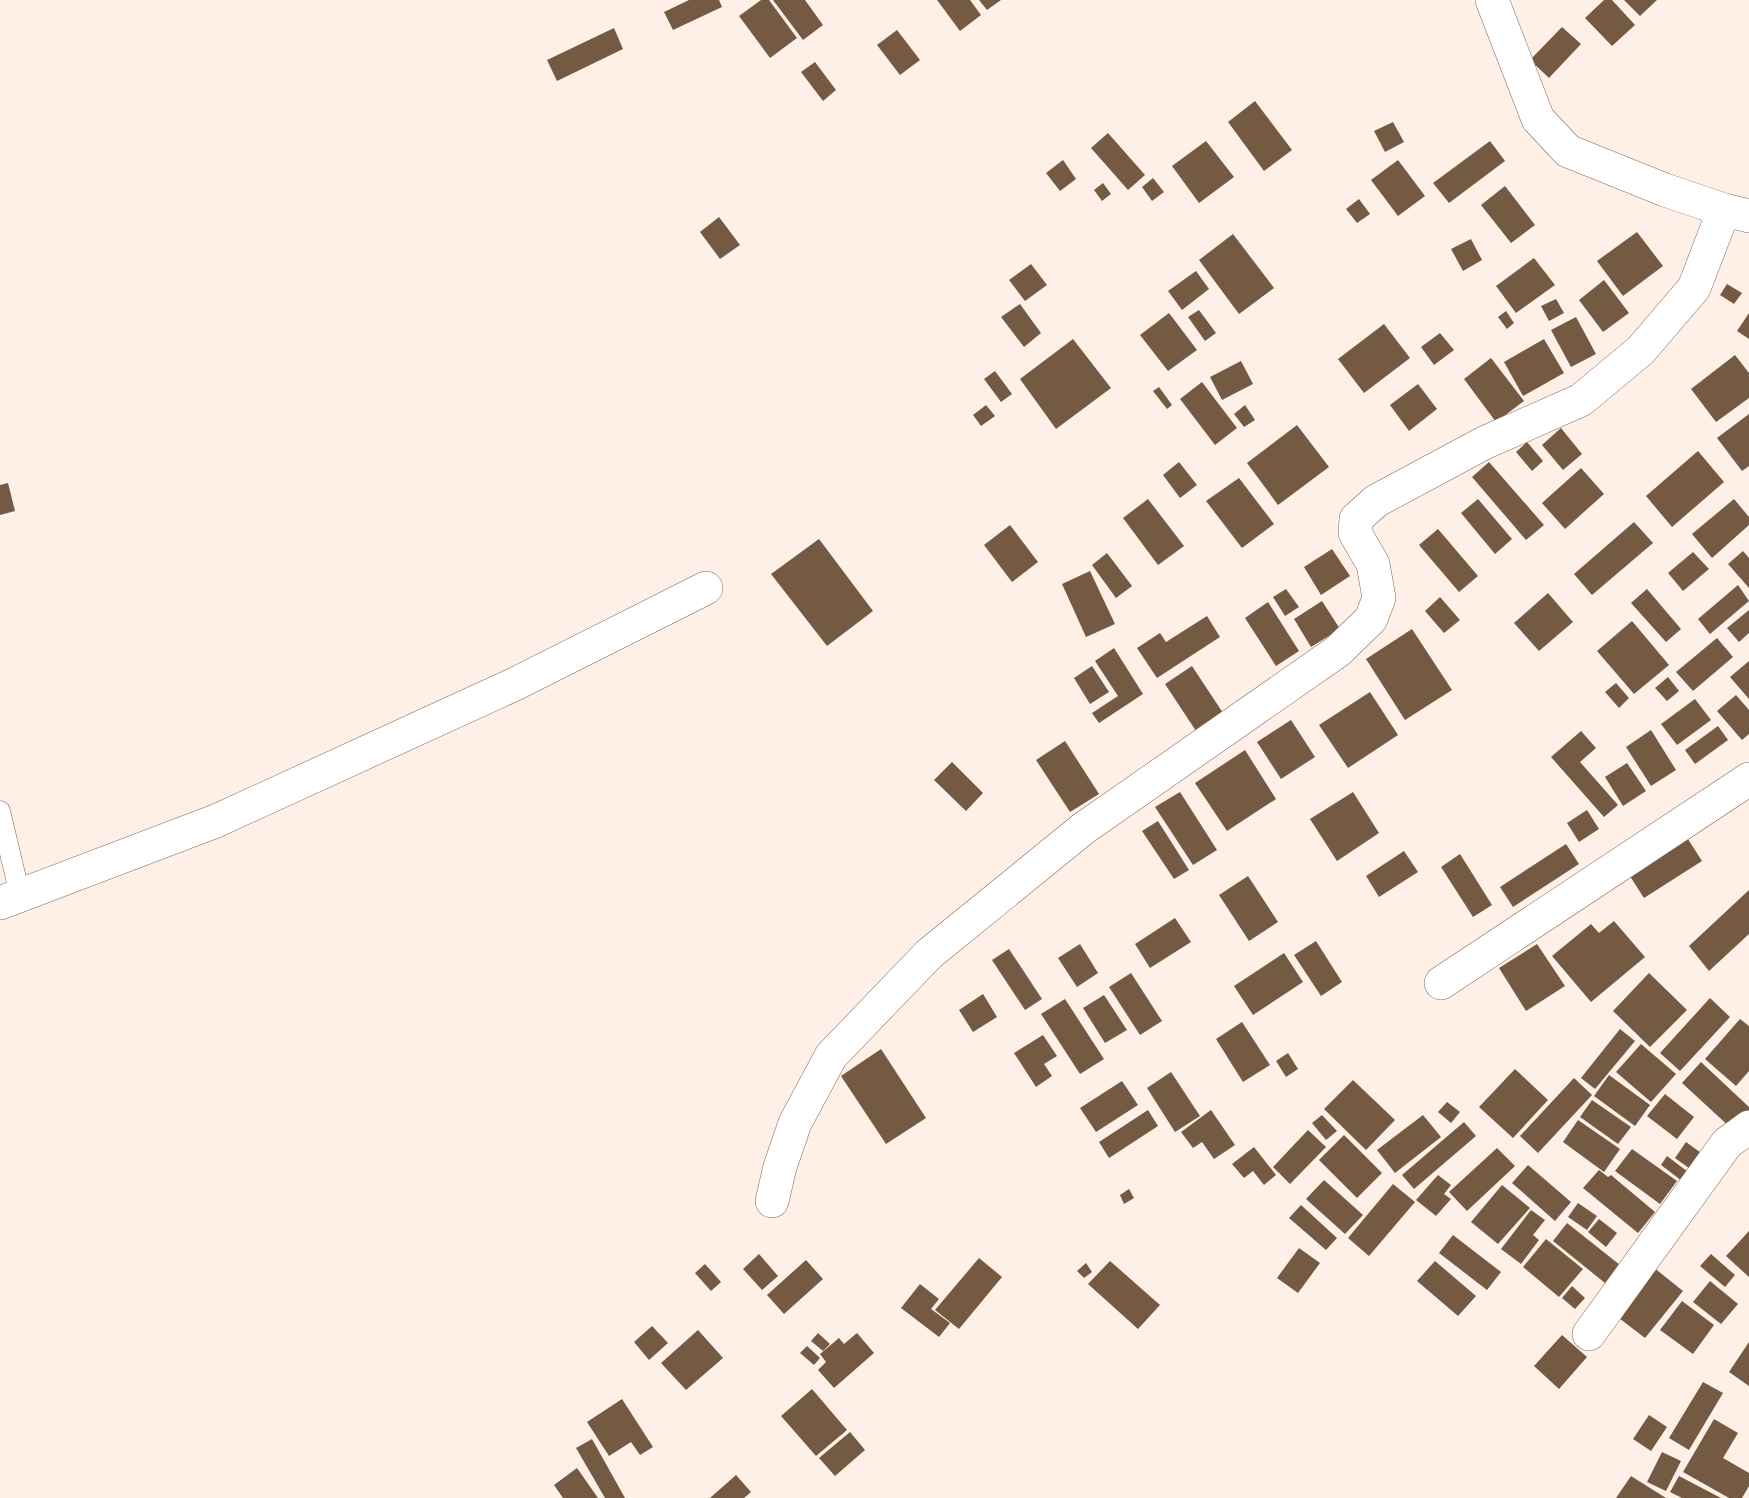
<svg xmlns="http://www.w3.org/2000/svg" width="1749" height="1498" viewBox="0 0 1749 1498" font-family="'Sofia Sans Condensed',sans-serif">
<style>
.building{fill:#745943}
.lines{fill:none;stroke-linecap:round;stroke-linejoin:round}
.lane-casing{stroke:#846851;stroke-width:21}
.street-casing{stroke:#846851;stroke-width:34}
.lane{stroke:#fff;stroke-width:20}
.street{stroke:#fff;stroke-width:33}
</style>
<rect width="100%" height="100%" fill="#fef0e6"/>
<g class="building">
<path d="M689,0H719L722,7L673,30L664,12Z"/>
<path d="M761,0H769L797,38L770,58L739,16Z"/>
<path d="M773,0H805L823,25L803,40Z"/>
<path d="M937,0H970L981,15L960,31Z"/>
<path d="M979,0H1001L987,10Z"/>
<path d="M1604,0H1612L1635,25L1612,46L1585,18Z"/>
<path d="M1624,0H1657L1640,16Z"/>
<path d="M1562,27L1581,44L1549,78L1530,60Z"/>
<path d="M614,28L623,49L557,81L547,60Z"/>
<path d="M897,30L920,60L900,75L877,45Z"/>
<path d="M815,62L836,90L823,101L801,72Z"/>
<path d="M1255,101L1292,150L1264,171L1228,122Z"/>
<path d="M1393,122L1404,142L1385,152L1374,131Z"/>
<path d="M1108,133L1145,175L1128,190L1091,148Z"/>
<path d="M1206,141L1234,177L1199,203L1172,166Z"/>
<path d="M1490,141L1505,161L1449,203L1433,183Z"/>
<path d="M1063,160L1076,179L1060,191L1046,173Z"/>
<path d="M1398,160L1425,196L1398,216L1371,180Z"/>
<path d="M1153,178L1164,192L1152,201L1142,187Z"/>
<path d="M1103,183L1111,194L1102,201L1094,190Z"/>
<path d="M1505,186L1535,225L1511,243L1481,205Z"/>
<path d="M1359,199L1370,214L1357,223L1346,209Z"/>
<path d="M719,217L740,245L720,259L700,232Z"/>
<path d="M1637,232L1663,266L1623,296L1597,261Z"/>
<path d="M1233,234L1274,288L1239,314L1199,260Z"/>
<path d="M1471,239L1482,260L1463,271L1451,249Z"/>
<path d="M1534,258L1555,285L1516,313L1496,286Z"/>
<path d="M1031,264L1047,285L1025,301L1009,280Z"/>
<path d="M1196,271L1209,289L1182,310L1168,291Z"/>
<path d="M1604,280L1629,313L1603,332L1579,300Z"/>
<path d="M1727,284L1742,293L1734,304L1720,295Z"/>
<path d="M1556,299L1564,313L1549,321L1541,306Z"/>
<path d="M1020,304L1041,333L1024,347L1001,317Z"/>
<path d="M1199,310L1216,333L1205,341L1188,317Z"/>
<path d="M1506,311L1514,323L1507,329L1498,317Z"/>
<path d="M1169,313L1197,350L1168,371L1140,335Z"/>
<path d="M1749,313V339L1737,331Z"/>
<path d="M1576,317L1596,354L1571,367L1551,330Z"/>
<path d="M1384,324L1410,358L1364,393L1338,359Z"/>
<path d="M1440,333L1454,350L1434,365L1421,347Z"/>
<path d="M1073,339L1111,388L1056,429L1020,379Z"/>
<path d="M1544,339L1564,373L1523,396L1504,362Z"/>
<path d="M1735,355L1749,373V398L1716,422L1691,389Z"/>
<path d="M1491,358L1524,401L1496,422L1464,379Z"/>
<path d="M1241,361L1253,384L1222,400L1210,377Z"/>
<path d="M995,371L1012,394L1001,402L984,379Z"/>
<path d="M1202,382L1237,428L1215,445L1180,399Z"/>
<path d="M1418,384L1437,409L1409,431L1390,405Z"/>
<path d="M1159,387L1172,405L1167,409L1153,391Z"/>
<path d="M986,405L995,416L981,426L973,415Z"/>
<path d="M1245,405L1255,420L1244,427L1234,414Z"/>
<path d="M1749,414V466L1742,471L1717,438Z"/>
<path d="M1297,425L1329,467L1278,505L1247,463Z"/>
<path d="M1561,428L1582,454L1563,470L1542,445Z"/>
<path d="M1527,442L1543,461L1532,471L1516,452Z"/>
<path d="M1698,451L1724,482L1672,527L1646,496Z"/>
<path d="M1179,462L1197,485L1180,498L1163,475Z"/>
<path d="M1489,462L1544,525L1526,540L1472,477Z"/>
<path d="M1581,468L1604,494L1565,529L1542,503Z"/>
<path d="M1239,478L1274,524L1242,548L1206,501Z"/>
<path d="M8,483L15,511L0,515V485Z"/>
<path d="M1148,499L1184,546L1158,565L1123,518Z"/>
<path d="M1478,499L1512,539L1495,554L1461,513Z"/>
<path d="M1734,499L1749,517V525L1712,558L1692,534Z"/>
<path d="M1634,522L1653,543L1592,595L1574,574Z"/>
<path d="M1010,525L1038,562L1012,582L984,545Z"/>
<path d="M1438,529L1478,576L1459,592L1419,545Z"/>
<path d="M819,539L873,611L827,646L771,574Z"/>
<path d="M1332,549L1350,576L1321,595L1304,567Z"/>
<path d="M1743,551L1749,558V588L1728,564Z"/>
<path d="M1693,552L1709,569L1683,591L1668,573Z"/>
<path d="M1107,553L1132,586L1116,598L1092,565Z"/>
<path d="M1090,571L1115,624L1086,637L1062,584Z"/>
<path d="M1738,585L1749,601L1710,634L1698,619Z"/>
<path d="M1286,589L1299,607L1285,616L1273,597Z"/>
<path d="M1647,589L1681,629L1666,642L1631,603Z"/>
<path d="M1548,593L1573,622L1539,651L1514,623Z"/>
<path d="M1440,597L1460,620L1444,633L1425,611Z"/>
<path d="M1322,601L1340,629L1311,647L1294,619Z"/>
<path d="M1268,602L1299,651L1276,666L1245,618Z"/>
<path d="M1749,610V633L1739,642L1727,628Z"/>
<path d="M1207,616L1220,637L1157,678L1137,648L1160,633L1166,642Z"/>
<path d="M1632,621L1669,665L1634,694L1597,651Z"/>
<path d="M1412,629L1452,690L1405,720L1366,659Z"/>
<path d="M1717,638L1733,657L1693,691L1676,672Z"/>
<path d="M1114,648L1143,694L1099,723L1092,713L1118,696L1095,661Z"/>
<path d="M1749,661V699L1730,677Z"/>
<path d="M1092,666L1109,692L1090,704L1074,678Z"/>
<path d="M1192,666L1223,713L1196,731L1165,684Z"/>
<path d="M1668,677L1679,691L1667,701L1655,688Z"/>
<path d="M1616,683L1629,698L1619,708L1605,692Z"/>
<path d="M1370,692L1398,735L1348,768L1319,725Z"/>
<path d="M1736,695L1749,710V734L1742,740L1717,711Z"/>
<path d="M1695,699L1711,720L1677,745L1661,724Z"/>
<path d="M1291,720L1315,757L1281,779L1257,742Z"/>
<path d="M1718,726L1728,740L1695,764L1685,750Z"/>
<path d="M1651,730L1676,770L1651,786L1626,747Z"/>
<path d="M1581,731L1596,748L1580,762L1618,805L1604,817L1551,757Z"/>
<path d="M1065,741L1099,794L1070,812L1036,760Z"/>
<path d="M1245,750L1276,799L1227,831L1195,783Z"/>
<path d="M952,762L983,793L966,811L934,780Z"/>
<path d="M1627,763L1646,791L1623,806L1605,777Z"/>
<path d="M1180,792L1217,850L1193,865L1155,807Z"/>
<path d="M1353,792L1379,833L1337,861L1310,819Z"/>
<path d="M1587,810L1599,829L1579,842L1567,823Z"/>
<path d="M1158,821L1189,870L1174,879L1142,831Z"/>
<path d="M1684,833L1702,861L1644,898L1626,870Z"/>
<path d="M1566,844L1579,864L1513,907L1500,887Z"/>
<path d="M1404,851L1418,872L1379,897L1366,876Z"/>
<path d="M1460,854L1492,905L1473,917L1441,867Z"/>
<path d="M1248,876L1278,922L1249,941L1219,895Z"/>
<path d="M1749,890V934L1709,971L1689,946Z"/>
<path d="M1175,918L1191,942L1150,968L1135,944Z"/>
<path d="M1614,921L1645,957L1591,1002L1552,956L1591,924L1599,933Z"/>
<path d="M1316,941L1342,982L1321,996L1294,955Z"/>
<path d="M1080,944L1098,973L1077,987L1058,958Z"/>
<path d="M1537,944L1565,986L1526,1011L1499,968Z"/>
<path d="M1009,949L1042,999L1025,1010L992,960Z"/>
<path d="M1284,953L1303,982L1253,1015L1234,986Z"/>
<path d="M1131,973L1162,1021L1140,1035L1109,987Z"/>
<path d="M1649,973L1687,1010L1650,1047L1613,1011Z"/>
<path d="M983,994L997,1017L973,1032L959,1010Z"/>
<path d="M1104,995L1127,1030L1105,1043L1083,1008Z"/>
<path d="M1710,998L1730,1017L1680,1071L1660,1053Z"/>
<path d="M1065,999L1104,1059L1080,1074L1041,1014Z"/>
<path d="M1740,1019L1749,1026V1071L1736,1086L1705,1059Z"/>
<path d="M1242,1022L1270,1065L1243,1082L1216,1039Z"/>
<path d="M1620,1029L1635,1041L1595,1089L1581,1078Z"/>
<path d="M1043,1035L1057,1056L1044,1064L1052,1076L1036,1087L1014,1053Z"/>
<path d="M1641,1044L1676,1074L1651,1102L1616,1072Z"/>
<path d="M881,1049L926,1118L886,1144L841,1076Z"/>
<path d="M1288,1053L1298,1069L1286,1077L1276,1061Z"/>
<path d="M1701,1062L1749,1107V1110L1732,1129L1682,1083Z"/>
<path d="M1515,1069L1548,1100L1513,1138L1479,1107Z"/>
<path d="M1171,1072L1200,1116L1175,1132L1147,1088Z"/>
<path d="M1609,1075L1650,1105L1635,1126L1594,1096Z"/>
<path d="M1574,1078L1592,1095L1538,1153L1520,1136Z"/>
<path d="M1353,1080L1395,1120L1366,1150L1324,1109Z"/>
<path d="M1122,1081L1138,1105L1096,1132L1080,1108Z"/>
<path d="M1665,1094L1694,1117L1677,1139L1647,1116Z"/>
<path d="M1592,1100L1631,1127L1618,1144L1580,1117Z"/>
<path d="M1447,1102L1460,1112L1451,1123L1438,1112Z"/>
<path d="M1148,1110L1158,1126L1109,1158L1099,1142Z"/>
<path d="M1211,1110L1235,1145L1214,1159L1202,1142L1193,1148L1181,1132Z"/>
<path d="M1322,1115L1337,1131L1326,1140L1312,1123Z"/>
<path d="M1423,1115L1441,1137L1395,1173L1377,1150Z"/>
<path d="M1578,1120L1620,1149L1604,1172L1563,1142Z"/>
<path d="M1464,1122L1476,1136L1414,1189L1402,1175Z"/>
<path d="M1308,1130L1326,1147L1290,1184L1273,1167Z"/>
<path d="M1344,1135L1382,1173L1357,1198L1319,1160Z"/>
<path d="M1686,1142L1704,1155L1693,1171L1675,1158Z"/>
<path d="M1254,1147L1276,1175L1264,1185L1253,1171L1244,1178L1232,1164Z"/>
<path d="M1497,1148L1515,1166L1467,1211L1449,1192Z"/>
<path d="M1632,1149L1677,1181L1660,1204L1615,1171Z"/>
<path d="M1667,1156L1692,1175L1686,1184L1661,1165Z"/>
<path d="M1528,1165L1571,1202L1555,1221L1512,1183Z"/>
<path d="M1599,1170L1608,1177L1611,1175L1655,1212L1638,1233L1583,1188Z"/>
<path d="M1438,1175L1451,1185L1444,1194L1451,1199L1436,1216L1416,1200Z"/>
<path d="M1324,1180L1363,1215L1345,1234L1306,1199Z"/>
<path d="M1393,1184L1415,1202L1369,1256L1348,1238Z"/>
<path d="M1502,1185L1530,1208L1498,1244L1471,1222Z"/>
<path d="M1129,1189L1134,1198L1124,1204L1120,1195Z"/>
<path d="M1578,1203L1597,1216L1587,1230L1568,1217Z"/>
<path d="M1301,1205L1337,1238L1326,1250L1289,1218Z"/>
<path d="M1531,1210L1545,1220L1533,1235L1539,1240L1521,1264L1501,1249Z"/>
<path d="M1599,1219L1617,1233L1606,1247L1588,1232Z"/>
<path d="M1567,1223L1620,1265L1605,1283L1553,1241Z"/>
<path d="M1749,1231V1277L1726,1256Z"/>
<path d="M1453,1235L1501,1272L1487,1290L1439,1253Z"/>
<path d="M1546,1239L1583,1269L1559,1297L1523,1267Z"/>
<path d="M1299,1248L1320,1263L1298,1293L1277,1278Z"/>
<path d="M759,1254L778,1276L762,1290L743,1269Z"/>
<path d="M1711,1254L1735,1275L1725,1287L1700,1266Z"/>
<path d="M979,1258L1002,1277L959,1329L935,1310Z"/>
<path d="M806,1260L823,1279L784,1314L767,1295Z"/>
<path d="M1110,1261L1160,1305L1138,1329L1088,1284Z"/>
<path d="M1435,1261L1476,1296L1458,1316L1417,1281Z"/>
<path d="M1086,1263L1092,1272L1084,1278L1077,1271Z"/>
<path d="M705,1264L721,1282L711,1291L695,1273Z"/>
<path d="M1653,1267L1683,1291L1645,1338L1615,1315Z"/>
<path d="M1710,1281L1738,1304L1721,1324L1693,1302Z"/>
<path d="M920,1284L939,1299L931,1309L950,1323L939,1337L901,1308Z"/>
<path d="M1572,1286L1585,1298L1575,1309L1562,1298Z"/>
<path d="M1682,1301L1714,1325L1693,1354L1660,1330Z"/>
<path d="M652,1326L668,1343L649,1360L634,1342Z"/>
<path d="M698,1330L723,1358L686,1390L661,1363Z"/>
<path d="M818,1333L830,1344L823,1351L811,1341Z"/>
<path d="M857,1333L874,1353L834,1388L818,1370L826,1362L820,1354L839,1338L844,1344Z"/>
<path d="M1562,1335L1587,1357L1559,1389L1534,1366Z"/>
<path d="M1749,1342V1386L1729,1372Z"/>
<path d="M807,1346L820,1358L814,1365L800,1353Z"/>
<path d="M1703,1382L1723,1393L1689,1450L1669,1438Z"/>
<path d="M812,1389L847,1430L816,1456L781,1416Z"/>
<path d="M622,1399L653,1447L640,1455L631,1442L609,1456L587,1422Z"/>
<path d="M1649,1415L1667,1427L1651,1451L1633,1439Z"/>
<path d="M1714,1419L1738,1433L1723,1458L1749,1473V1486L1742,1498H1729L1683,1472Z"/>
<path d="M850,1432L865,1450L835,1476L819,1458Z"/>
<path d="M592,1439L625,1498H605L576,1448Z"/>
<path d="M1662,1452L1681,1461L1666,1491L1647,1482Z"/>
<path d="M577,1468L598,1498H563L554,1485Z"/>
<path d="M736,1475L751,1492L744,1498H710Z"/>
<path d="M1631,1476L1666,1498H1616Z"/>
<path d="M1679,1476L1721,1498H1682L1670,1492Z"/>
</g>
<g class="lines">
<defs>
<path id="lane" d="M0,811L20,895"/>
<g id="street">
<path d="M1492,0L1538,119L1568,151L1665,190L1724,210L1749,216"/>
<path d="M0,903L216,821L515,684L706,588"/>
<path d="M1441,983L1749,779"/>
<path d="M772,1201L780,1167L795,1123L831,1056L929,954L1084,828L1338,651L1371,619L1379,598L1373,564L1355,533L1356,519L1376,501L1484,443L1581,400L1641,350L1694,288L1724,210"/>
<path d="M1589,1334L1727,1143L1749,1127"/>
</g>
</defs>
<use href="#lane" class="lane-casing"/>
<use href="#street" class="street-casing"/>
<use href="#lane" class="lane"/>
<use href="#street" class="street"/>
</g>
</svg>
